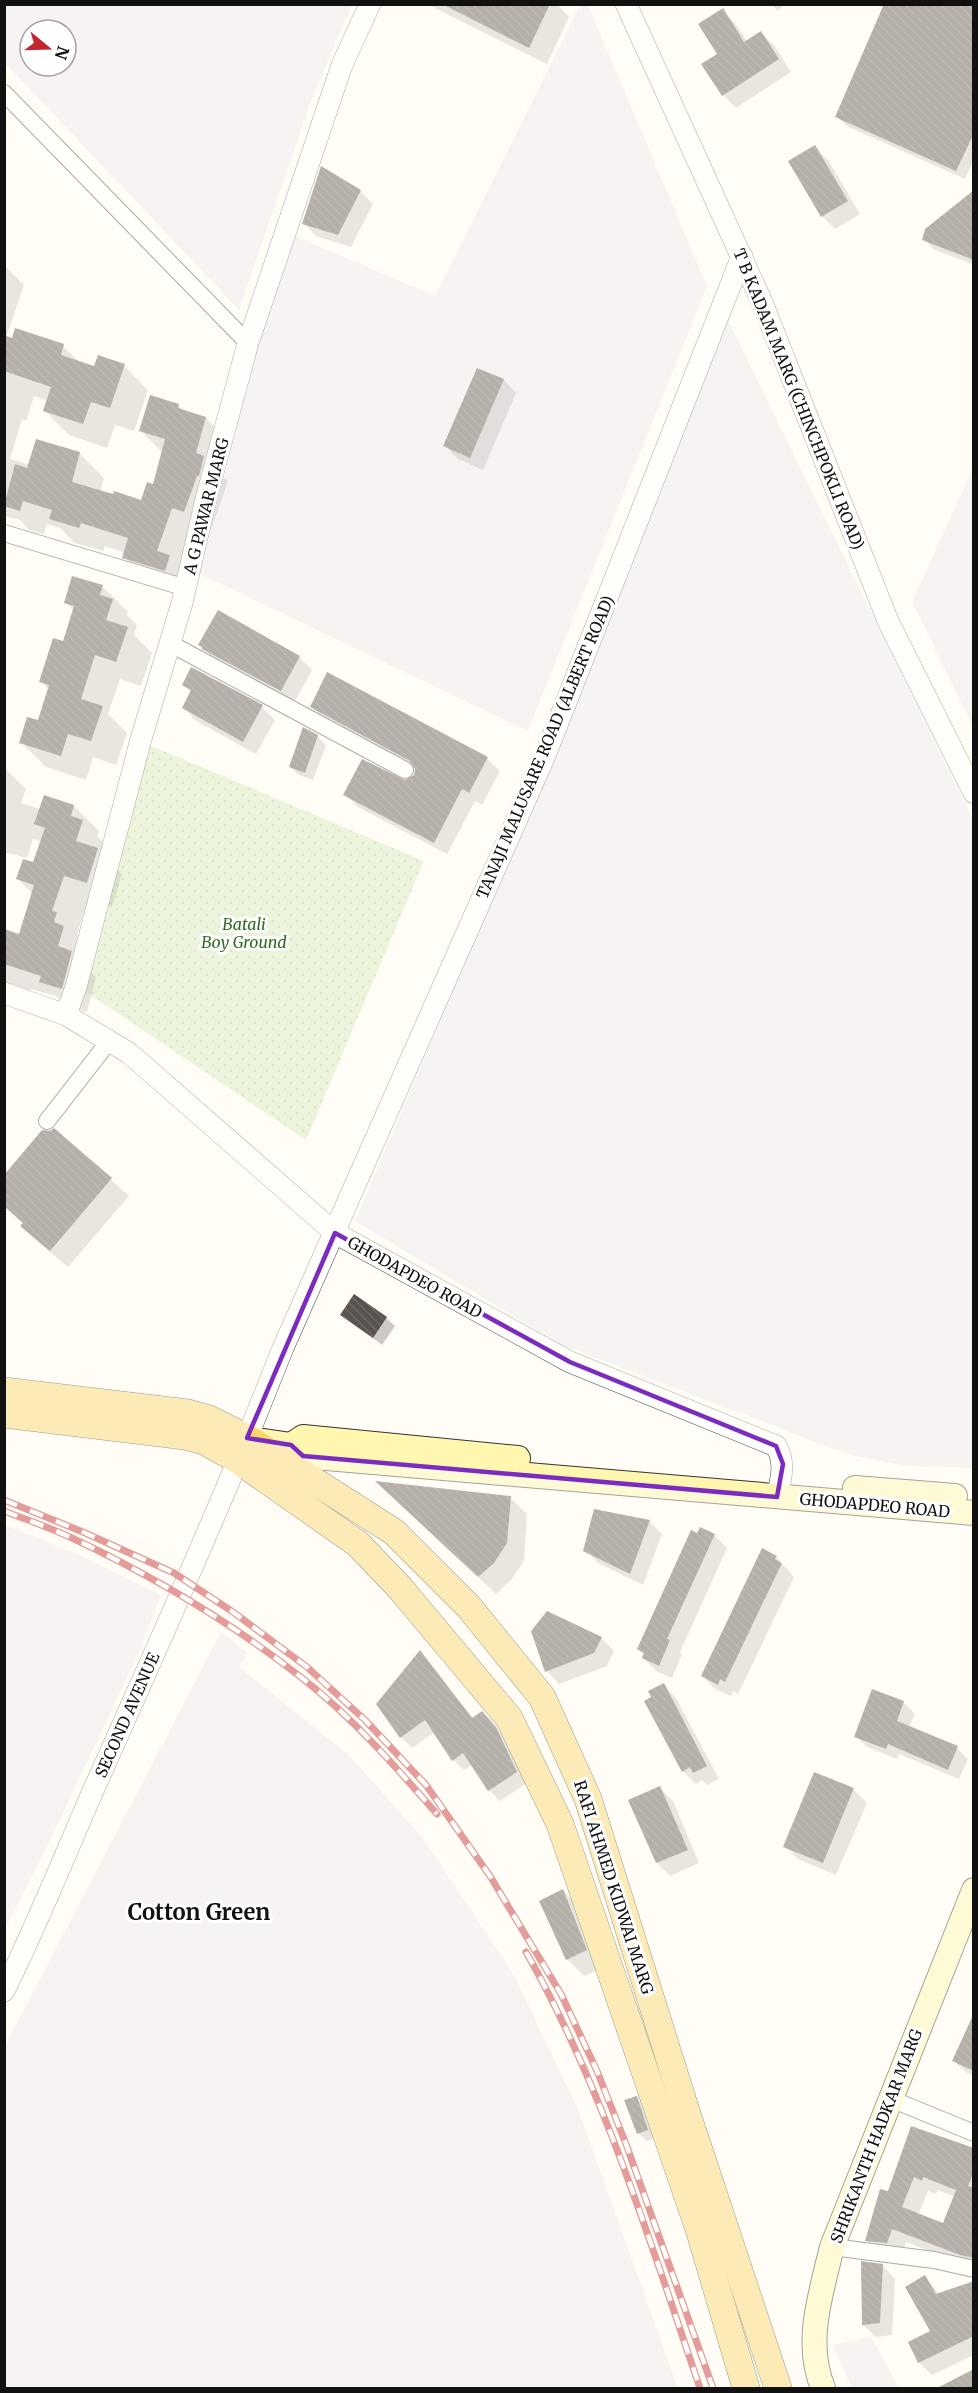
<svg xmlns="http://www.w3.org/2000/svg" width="978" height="2393" viewBox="0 0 978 2393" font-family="Merriweather,serif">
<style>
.industrial{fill:#eee6ef;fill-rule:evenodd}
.park{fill:url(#park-dots)}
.shadow{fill:#0003;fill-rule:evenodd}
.building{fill:url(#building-back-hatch);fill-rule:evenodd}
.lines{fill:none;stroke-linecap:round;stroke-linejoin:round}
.minor-casing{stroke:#444;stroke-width:18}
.tertiary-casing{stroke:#444;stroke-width:22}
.secondary-casing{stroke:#333;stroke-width:26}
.primary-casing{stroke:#222;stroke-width:28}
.minor{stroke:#fff;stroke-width:16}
.tertiary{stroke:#fff;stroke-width:21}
.secondary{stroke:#fff6b0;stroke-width:24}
.primary{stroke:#f9d66b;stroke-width:27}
.rail-casing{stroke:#c4262e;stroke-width:7}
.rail{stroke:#fff;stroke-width:4.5;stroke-dasharray:14;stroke-linecap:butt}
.marked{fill:none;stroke:#7b2cbf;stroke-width:4.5;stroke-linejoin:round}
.labels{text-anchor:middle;stroke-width:6;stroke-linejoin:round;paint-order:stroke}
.street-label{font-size:16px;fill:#111;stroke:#fff}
.park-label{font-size:16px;font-style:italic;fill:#2f6b1f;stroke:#fff}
.district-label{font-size:22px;font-weight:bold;fill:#111;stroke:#fff}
</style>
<defs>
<pattern id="park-dots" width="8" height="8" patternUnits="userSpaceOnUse" patternTransform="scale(1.5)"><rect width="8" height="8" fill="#d5ebbd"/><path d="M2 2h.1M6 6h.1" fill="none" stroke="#b6c8a1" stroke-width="1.8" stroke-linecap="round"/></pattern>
<pattern id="building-back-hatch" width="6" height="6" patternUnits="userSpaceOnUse" patternTransform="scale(1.5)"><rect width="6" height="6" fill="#5a524d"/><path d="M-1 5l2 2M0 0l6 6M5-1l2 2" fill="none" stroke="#6d6662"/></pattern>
</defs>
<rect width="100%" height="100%" fill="#fffdf5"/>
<g class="industrial">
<path d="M5,4L352,5L311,101L239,310L5,63ZM30,30H66V66H30Z"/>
<path d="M580,5H588L707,286L528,731L200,574L258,343L293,235L435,296Z"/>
<path d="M727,318L973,820V1468L907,1466L850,1455L560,1344L355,1221L548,767Z"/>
<path d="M973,468L974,726H973L912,602Z"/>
<path d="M5,1525L77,1554L161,1595L141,1648L47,1847L5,1929Z"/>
<path d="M221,1632L248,1653L239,1667L350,1756L422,1837L514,1975L578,2109L678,2388H5V2046Z"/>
<path d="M871,2337L899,2388H852L832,2345Z"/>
</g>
<path class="park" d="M142,742L424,861L306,1140L80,988Z"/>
<g class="shadow">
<path d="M427,4H557L569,17L547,64Z"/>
<path d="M771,4H785L778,11Z"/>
<path d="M974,4V160L965,179L847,126L838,118Z"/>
<path d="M722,10L735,23L747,41L761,33L774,45L791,72L736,108L723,95L719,54Z"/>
<path d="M815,147L828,160L860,214L835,229L822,216Z"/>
<path d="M360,191L373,204L351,247L316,236L304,223Z"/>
<path d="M974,192V265L933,249L924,239Z"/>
<path d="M4,265L24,285L6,338L63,346L80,363L95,368L124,366L148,390L134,431L115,425L107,448L69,435L45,411L48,401L34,396L26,421L22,419L10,459L30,465L80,454L104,478L100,492L142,502L154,486L163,453L141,431L178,405L185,412L206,418L230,442L220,474L228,481L193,581H148L124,557L125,553L105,546L103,551L75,543L60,528L47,524L44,534L29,530L20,520L4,516Z"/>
<path d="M478,370L504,380L516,393L483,470L458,459L445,446Z"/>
<path d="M73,578L103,587L128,612L127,615L137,625L134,635L152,653L141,686L120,679L108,714L127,733L116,765L93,757L86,780L46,767L21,742L39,722L49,690L41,681L64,643L74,611L66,602Z"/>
<path d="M203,648L299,657L312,670L294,703L216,661Z"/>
<path d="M183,685L262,707L275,720L256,754L196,721L184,708L192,693Z"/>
<path d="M311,706L487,759L500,771L482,805L475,801L447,854L358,807L345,794L405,782L415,776L417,770L324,718Z"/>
<path d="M317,736L326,745L313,780L299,775L290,767Z"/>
<path d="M4,767L26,789L21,803L40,809L74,806L99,831L97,836L107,846L104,856L122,874L112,907L88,900L77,934L81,939L84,965L96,977L87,1012L66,1006L56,996L31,989L29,995L13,990L4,981V931L20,936L33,894L18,879L34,864L42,842L33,839L27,858L4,852Z"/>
<path d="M54,1130L129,1196L68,1267L39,1243L22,1226L24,1224L4,1206Z"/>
<path d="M342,1315L386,1318L395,1326L382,1345Z"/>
<path d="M510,1497L527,1514L524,1561L511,1580L496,1594L394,1498Z"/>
<path d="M649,1521L662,1534L643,1585L598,1563L585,1550Z"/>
<path d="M714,1535L727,1548L680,1652L682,1654L672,1678L656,1671L643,1658L644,1655L638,1649Z"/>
<path d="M776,1557L794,1577L738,1694L733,1691L731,1696L715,1689L702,1676Z"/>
<path d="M601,1638L614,1651L607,1666L559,1684L547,1671Z"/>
<path d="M420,1652L473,1718L482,1713L506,1739L527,1783L500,1801L489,1790L472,1765L464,1770L453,1760L435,1732L412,1748L401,1737L378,1704Z"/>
<path d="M663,1685L676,1698L719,1779L707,1785L702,1780L696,1784L683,1771Z"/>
<path d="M873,1691L904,1703L915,1714L909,1727L957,1748L968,1759L959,1779L899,1754L897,1759L867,1747L856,1736Z"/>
<path d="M815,1774L854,1790L867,1803L836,1875L798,1859L785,1846Z"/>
<path d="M660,1788L673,1801L699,1863L670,1876L657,1863L630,1801Z"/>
<path d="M563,1891L580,1908L603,1968L584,1976L567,1959Z"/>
<path d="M974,2017V2076L967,2073L954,2061Z"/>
<path d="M636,2098L645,2106L656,2138L647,2141L638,2133Z"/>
<path d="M911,2128L974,2150V2268L906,2242L901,2257L881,2254L867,2240L889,2193ZM938,2190L955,2197L944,2225L918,2215L928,2191L936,2194Z"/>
<path d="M882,2265L895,2279L892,2335L876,2337L863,2325Z"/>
<path d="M925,2277L940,2295L974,2282V2355L932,2375L919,2362L932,2331Z"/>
</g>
<g class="building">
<path d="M442,4H550L529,48Z"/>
<path d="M884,4H974V133L956,171L835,117Z"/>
<path d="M723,8L744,42L761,31L779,59L722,96L701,64L717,54L698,24Z"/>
<path d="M815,145L848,201L821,217L788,161Z"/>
<path d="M321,166L361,190L338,235L302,224Z"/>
<path d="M974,190V260L922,240L925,229Z"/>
<path d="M15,328L64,344L61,355L94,366L98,355L125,364L110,408L91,402L83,424L43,411L51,387L4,371V335L12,338Z"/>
<path d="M477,368L504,379L470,458L443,446Z"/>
<path d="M150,395L179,404L178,408L206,417L196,453L204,456L199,476H197L184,512L172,508L157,551L170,555L165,571L122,558L128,538L81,523L79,528L49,519L52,510L23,501L20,511L4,506L15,464L27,468L36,439L80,452L72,482L113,494L114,491L141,500L147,482L153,484L165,439L139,431Z"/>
<path d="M72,576L103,585L100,595L113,599L106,620L128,627L116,662L95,655L81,699L103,706L91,741L68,734L61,756L19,743L27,717L38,720L49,685L39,682L53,638L63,641L74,606L64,603Z"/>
<path d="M218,610L300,656L281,691L202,649V647L198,645Z"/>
<path d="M191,667L263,705L243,742L182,708L191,690L182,685Z"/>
<path d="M327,672L488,757L469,793L462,789L434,843L343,795L362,759L405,780L414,775L415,769L410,761L310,707Z"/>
<path d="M303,727L318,735L305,773L289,767Z"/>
<path d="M44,795L74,805L71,816L83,820L76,841L98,848L87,883L64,876L52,911L57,912L54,922L64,926L58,946L72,951L62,989L39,982L41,976L4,964V929L19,934L34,885L16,879L23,859L33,862L45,828L34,824Z"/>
<path d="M54,1128L112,1178L50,1251L20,1226L23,1223L4,1206V1175L42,1130L50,1131Z"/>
<path d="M354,1294L387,1317L373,1338L340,1315Z"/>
<path d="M375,1481L511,1496L507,1543L494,1563L478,1577Z"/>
<path d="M594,1509L650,1520L630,1574L583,1551Z"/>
<path d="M700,1527L715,1534L667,1639L670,1640L659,1666L642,1658L644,1653L637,1649L691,1530L697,1533Z"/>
<path d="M762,1548L777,1556L775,1559L782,1563L725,1682L720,1679L718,1685L701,1676Z"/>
<path d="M547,1611L602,1637L594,1653L545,1672L531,1631Z"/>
<path d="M420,1650L472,1718L482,1711L496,1727L517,1772L488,1791L463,1753L452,1761L425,1720L400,1738L376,1704Z"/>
<path d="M664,1683L707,1766L693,1773L690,1767L682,1772L644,1701L651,1697L648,1691Z"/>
<path d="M872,1689L904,1701L897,1721L958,1746L948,1770L888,1744L886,1749L854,1737Z"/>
<path d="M814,1772L854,1788L823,1863L783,1847Z"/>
<path d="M660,1786L688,1850L656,1863L628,1800Z"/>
<path d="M563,1889L587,1950L566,1960L539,1901Z"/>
<path d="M974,2013V2071L952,2061Z"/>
<path d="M637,2096L648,2130L637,2134L624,2100Z"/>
<path d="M911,2126L974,2148V2172L968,2186L974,2188V2258L960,2255L892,2229L887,2243L865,2241L880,2189L888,2191ZM914,2177L922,2181L923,2177L956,2190L943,2223L902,2207Z"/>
<path d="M861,2261L883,2264L880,2323L862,2325Z"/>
<path d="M925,2275L936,2294L974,2281V2336L918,2363L908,2342L930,2331L905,2287Z"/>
<path d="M974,2369V2388H937Z"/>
</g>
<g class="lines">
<defs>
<g id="minor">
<path d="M4,93L248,343"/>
<path d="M4,533L186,588"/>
<path d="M169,643L405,770"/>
<path d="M47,1121L110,1040"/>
<path d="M891,2099L974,2133"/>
<path d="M832,2247L934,2260L974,2269"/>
</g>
<g id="tertiary">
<path d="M626,4L762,302L888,621L974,793"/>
<path d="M4,993L66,1015L129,1053L335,1233L570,1362L776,1446C786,1463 781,1478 777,1497"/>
<path d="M66,1015L76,987L141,739L182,603L206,499L248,343L342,65L370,4"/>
<path d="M247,1438L283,1348L544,758L742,256"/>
<path d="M4,1991C37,1925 64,1857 93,1791C142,1681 192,1571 238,1460"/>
</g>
<g id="secondary">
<path d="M250,1439L291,1445L303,1456L974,1513"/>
<path d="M291,1445L303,1437L518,1458"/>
<path d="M855,1488L955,1496"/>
<path d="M823,2388C804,2343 821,2293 832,2247L974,1890"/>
</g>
<g id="primary">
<path d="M4,1391L188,1413L209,1419L247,1438L394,1532L468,1606L542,1697L588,1799L686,2111L778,2388"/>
<path d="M4,1414L185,1436L204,1441L238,1460L358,1544L400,1588L509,1718L560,1824L699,2229L746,2388"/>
</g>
</defs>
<use href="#minor" class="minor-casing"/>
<use href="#tertiary" class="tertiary-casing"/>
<use href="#secondary" class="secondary-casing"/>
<use href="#primary" class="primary-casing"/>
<use href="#minor" class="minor"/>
<use href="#tertiary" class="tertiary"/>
<use href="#secondary" class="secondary"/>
<use href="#primary" class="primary"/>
<defs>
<g id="rail">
<path d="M4,1500L83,1532L174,1573L233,1612L307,1667L365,1720L426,1785L490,1876L561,1994L597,2071L626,2144L713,2388"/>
<path d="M4,1511C27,1520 51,1528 72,1538C153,1576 232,1623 302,1678C352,1717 395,1766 437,1814"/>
<path d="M526,1952C603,2087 650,2242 700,2388"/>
</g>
</defs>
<use href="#rail" class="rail-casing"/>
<use href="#rail" class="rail"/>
</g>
<path d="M0 0H978V2393H0ZM335,1233L570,1362L776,1446L783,1464L777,1497L303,1456L291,1445L247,1438Z" fill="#fffdf5" fill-opacity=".55" fill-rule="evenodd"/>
<path class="marked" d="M335,1233L570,1362L776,1446L783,1464L777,1497L303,1456L291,1445L247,1438Z"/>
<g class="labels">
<g class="street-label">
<text transform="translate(799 399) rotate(68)" y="6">T B KADAM MARG (CHINCHPOKLI ROAD)</text>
<text transform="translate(206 506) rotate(-76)" y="6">A G PAWAR MARG</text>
<text transform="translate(545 747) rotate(-67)" y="6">TANAJI MALUSARE ROAD (ALBERT ROAD)</text>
<text transform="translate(415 1277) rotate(29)" y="6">GHODAPDEO ROAD</text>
<text transform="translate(875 1505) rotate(5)" y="6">GHODAPDEO ROAD</text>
<text transform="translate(127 1715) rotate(-66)" y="6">SECOND AVENUE</text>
<text transform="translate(614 1887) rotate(72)" y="6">RAFI AHMED KIDWAI MARG</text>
<text transform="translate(876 2136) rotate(-69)" y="6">SHRIKANTH HADKAR MARG</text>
</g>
<g class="park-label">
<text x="244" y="930">Batali<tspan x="244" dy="18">Boy Ground</tspan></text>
</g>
<g class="district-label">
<text x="199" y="1920">Cotton Green</text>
</g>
</g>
<rect width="978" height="2393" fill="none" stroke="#111111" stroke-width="12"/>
<g transform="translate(48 48) rotate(109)"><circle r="28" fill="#ffffff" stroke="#a0a0a0" stroke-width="1.5"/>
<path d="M0-4.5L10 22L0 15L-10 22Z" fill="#c4262e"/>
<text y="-9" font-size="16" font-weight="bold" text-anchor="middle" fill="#111111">N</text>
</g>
</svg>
